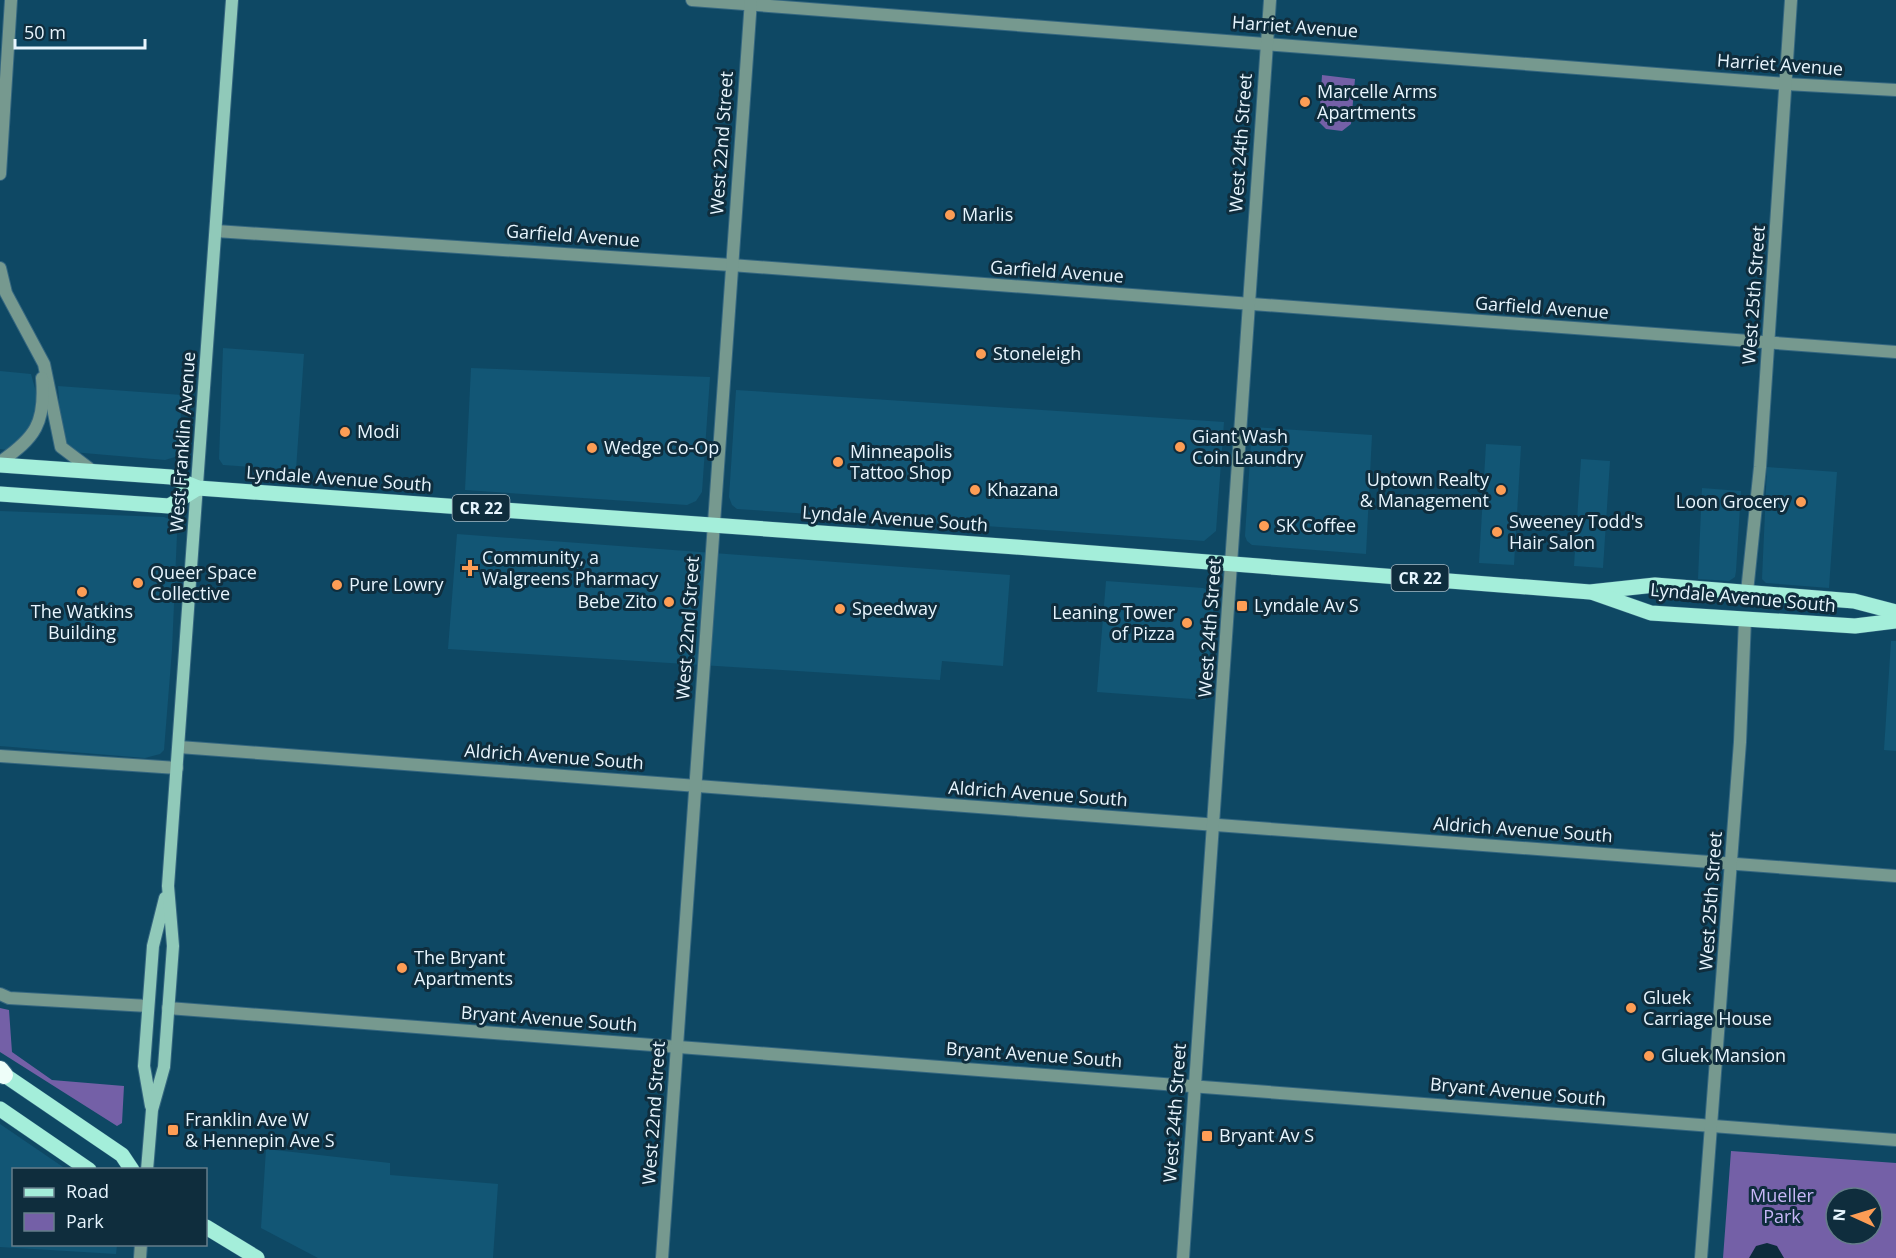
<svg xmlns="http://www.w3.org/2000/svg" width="1896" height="1258" viewBox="0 0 1896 1258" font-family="'Open Sans',sans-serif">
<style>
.built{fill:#125675}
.green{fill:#7460a7;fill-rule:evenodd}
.water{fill:#0c2b3c}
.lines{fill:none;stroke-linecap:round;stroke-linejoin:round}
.minor-casing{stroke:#356780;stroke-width:14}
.tertiary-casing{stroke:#356780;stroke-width:14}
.secondary-casing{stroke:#356780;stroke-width:14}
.primary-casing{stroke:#356780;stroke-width:16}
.motorway-casing{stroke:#356780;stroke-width:20}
.minor{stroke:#76998f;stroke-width:12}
.tertiary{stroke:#76998f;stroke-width:12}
.secondary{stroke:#90c9b9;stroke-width:12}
.primary{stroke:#a4eeda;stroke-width:15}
.motorway{stroke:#eefef9;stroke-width:18}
.poi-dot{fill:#fd9d55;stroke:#0f2d3d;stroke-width:2}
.labels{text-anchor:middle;stroke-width:6;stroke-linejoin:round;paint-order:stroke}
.shield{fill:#0f2d3d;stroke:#a6b9c4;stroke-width:1.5}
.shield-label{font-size:16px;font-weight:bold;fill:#e7f5fe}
.street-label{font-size:18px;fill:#e7f5fe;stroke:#0f2d3d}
.poi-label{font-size:18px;fill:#e7f5fe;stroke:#0f2d3d;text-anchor:start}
.park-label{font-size:18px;fill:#c7b7f7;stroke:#0f2d3d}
</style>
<rect width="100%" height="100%" fill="#0e4864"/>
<g class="built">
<path d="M223,348L304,354L296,470L223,465L219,459Z"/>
<path d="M471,368L710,377L702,492L696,501L687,505L465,490Z"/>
<path d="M0,371L31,374L39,403L30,434L7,450L0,449Z"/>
<path d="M58,386L182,395L179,446L175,457L165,460L72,452L62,438Z"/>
<path d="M736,390L1224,422L1216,531L1204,541L737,509L732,505L729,497Z"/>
<path d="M1252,427L1372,435L1366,554L1252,545L1247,541L1245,536Z"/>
<path d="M1486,444L1521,446L1514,565L1479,563Z"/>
<path d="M1581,459L1610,461L1603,568L1574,566Z"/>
<path d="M1767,467L1837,472L1829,588L1766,583L1762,579Z"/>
<path d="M1702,488L1741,491L1736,571L1735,577L1729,581L1698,579Z"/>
<path d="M0,511L164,517L172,520L177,534L172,650L164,750L160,754L145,758L0,746Z"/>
<path d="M457,534L1010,575L1003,666L942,661L940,680L448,649Z"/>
<path d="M1106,581L1203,588L1209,591L1214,601L1206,700L1097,692Z"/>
<path d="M1891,641H1896V751L1884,750Z"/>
<path d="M0,1124L66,1169L14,1170V1244L117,1245L116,1254L0,1247Z"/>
<path d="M266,1149L390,1163V1175L498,1184L493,1258H318L261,1228Z"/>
</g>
<g class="green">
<path d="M1322,75L1355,79L1351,124L1342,131L1326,129L1319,122Z"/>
<path d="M0,1008L9,1010L12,1052L52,1080L124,1086L122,1123L117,1126L0,1052Z"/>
<path d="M1731,1151L1896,1163V1258H1723ZM1836,1198H1872V1234H1836Z"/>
</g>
<path class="water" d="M1767,1243L1777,1246L1784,1258H1749L1756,1246Z"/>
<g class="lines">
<defs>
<g id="minor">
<path d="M692,0L1786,84L1896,90"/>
<path d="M0,174L11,0"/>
<path d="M216,231L731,265L1896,352"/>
<path d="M0,268L6,293L44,364L61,447L94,472"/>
<path d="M0,462C35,438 46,423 42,378"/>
<path d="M1747,592L1760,467L1791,0"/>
<path d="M179,747L1896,876"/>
<path d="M0,756L177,768"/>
<path d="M0,994L9,998L148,1006"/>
<path d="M168,1008L1896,1140"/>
<path d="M662,1258L751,0"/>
<path d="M1701,1258L1740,742L1745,619"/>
</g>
<g id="tertiary">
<path d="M140,1258L141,1244"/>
<path d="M1183,1258L1270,0"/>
</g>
<g id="secondary">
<path d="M151,1106L144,1066L153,946L165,898"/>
<path d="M147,1170L152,1110L164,1067L173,946L168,886L232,0"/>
</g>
<g id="primary">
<path d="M0,465L171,477L198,488L1016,547L1590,592L1655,585L1854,601L1896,612"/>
<path d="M0,494L169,506L198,488"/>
<path d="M1594,593L1651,613L1855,626L1896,621"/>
<path d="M0,1072L122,1155L132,1170"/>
<path d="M0,1109L89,1170"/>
<path d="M206,1227L257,1258"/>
</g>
<path id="motorway" d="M0,1070L4,1075"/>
</defs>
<use href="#minor" class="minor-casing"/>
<use href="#tertiary" class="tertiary-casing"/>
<use href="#secondary" class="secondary-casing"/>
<use href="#primary" class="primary-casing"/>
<use href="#motorway" class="motorway-casing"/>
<use href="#minor" class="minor"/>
<use href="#tertiary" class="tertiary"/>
<use href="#secondary" class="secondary"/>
<use href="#primary" class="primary"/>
<use href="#motorway" class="motorway"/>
</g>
<g class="poi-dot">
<circle cx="1305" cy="102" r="6"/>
<circle cx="950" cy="215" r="6"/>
<circle cx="981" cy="354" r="6"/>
<circle cx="345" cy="432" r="6"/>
<circle cx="1180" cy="447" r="6"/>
<circle cx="592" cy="448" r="6"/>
<circle cx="838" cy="462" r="6"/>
<circle cx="975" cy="490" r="6"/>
<circle cx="1501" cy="490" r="6"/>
<circle cx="1801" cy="502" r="6"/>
<circle cx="1264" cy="526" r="6"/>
<circle cx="1497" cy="532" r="6"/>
<path d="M467 559h6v6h6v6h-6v6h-6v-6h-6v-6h6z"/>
<circle cx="138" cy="583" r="6"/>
<circle cx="337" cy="585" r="6"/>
<circle cx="82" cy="592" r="6"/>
<circle cx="669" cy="602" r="6"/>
<rect x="1236" y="600" width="12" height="12" rx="3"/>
<circle cx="840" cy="609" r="6"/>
<circle cx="1187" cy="623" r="6"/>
<circle cx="402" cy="968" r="6"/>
<circle cx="1631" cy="1008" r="6"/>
<circle cx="1649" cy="1056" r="6"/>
<rect x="167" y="1124" width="12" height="12" rx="3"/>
<rect x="1201" y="1130" width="12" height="12" rx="3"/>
</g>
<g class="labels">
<g class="shield">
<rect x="452.5" y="495" width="57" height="26" rx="4.5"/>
<rect x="1391.5" y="565" width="57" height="26" rx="4.5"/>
</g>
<g class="shield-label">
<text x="481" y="514">CR 22</text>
<text x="1420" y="584">CR 22</text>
</g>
<g class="street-label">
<text transform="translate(1295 27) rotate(4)" y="6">Harriet Avenue</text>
<text transform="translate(1780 65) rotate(4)" y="6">Harriet Avenue</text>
<text transform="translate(722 143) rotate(-86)" y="6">West 22nd Street</text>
<text transform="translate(1241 143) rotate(-86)" y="6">West 24th Street</text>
<text transform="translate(573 236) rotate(4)" y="6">Garfield Avenue</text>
<text transform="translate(1057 272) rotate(4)" y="6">Garfield Avenue</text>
<text transform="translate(1754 295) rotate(-86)" y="6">West 25th Street</text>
<text transform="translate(1542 308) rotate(4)" y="6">Garfield Avenue</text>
<text transform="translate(183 442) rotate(-86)" y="6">West Franklin Avenue</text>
<text transform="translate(339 479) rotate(4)" y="6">Lyndale Avenue South</text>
<text transform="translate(895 519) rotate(4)" y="6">Lyndale Avenue South</text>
<text transform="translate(1743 598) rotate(5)" y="6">Lyndale Avenue South</text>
<text transform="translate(688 628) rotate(-86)" y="6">West 22nd Street</text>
<text transform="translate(1210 628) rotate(-86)" y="6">West 24th Street</text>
<text transform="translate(554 757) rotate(4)" y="6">Aldrich Avenue South</text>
<text transform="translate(1038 794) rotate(4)" y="6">Aldrich Avenue South</text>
<text transform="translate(1523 830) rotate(4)" y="6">Aldrich Avenue South</text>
<text transform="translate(1711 901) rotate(-86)" y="6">West 25th Street</text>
<text transform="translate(549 1019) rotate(4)" y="6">Bryant Avenue South</text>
<text transform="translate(1034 1055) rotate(4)" y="6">Bryant Avenue South</text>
<text transform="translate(1518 1092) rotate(5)" y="6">Bryant Avenue South</text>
<text transform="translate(654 1113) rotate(-86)" y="6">West 22nd Street</text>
<text transform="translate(1175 1113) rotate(-86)" y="6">West 24th Street</text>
</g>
<g class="poi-label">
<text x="1317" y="98">Marcelle Arms<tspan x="1317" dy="21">Apartments</tspan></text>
<text x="962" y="221">Marlis</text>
<text x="993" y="360">Stoneleigh</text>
<text x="357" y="438">Modi</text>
<text x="1192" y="443">Giant Wash<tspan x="1192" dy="21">Coin Laundry</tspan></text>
<text x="604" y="454">Wedge Co-Op</text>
<text x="850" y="458">Minneapolis<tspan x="850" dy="21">Tattoo Shop</tspan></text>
<text x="1489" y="486" text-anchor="end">Uptown Realty<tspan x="1489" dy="21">&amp; Management</tspan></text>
<text x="987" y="496">Khazana</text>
<text x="1789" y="508" text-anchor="end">Loon Grocery</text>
<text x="1509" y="528">Sweeney Todd's<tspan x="1509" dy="21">Hair Salon</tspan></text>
<text x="1276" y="532">SK Coffee</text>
<text x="482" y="564">Community, a<tspan x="482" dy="21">Walgreens Pharmacy</tspan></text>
<text x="150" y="579">Queer Space<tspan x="150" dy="21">Collective</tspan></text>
<text x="349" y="591">Pure Lowry</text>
<text x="657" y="608" text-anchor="end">Bebe Zito</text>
<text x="1254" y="612">Lyndale Av S</text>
<text x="852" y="615">Speedway</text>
<text x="82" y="618" text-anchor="middle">The Watkins<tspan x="82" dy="21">Building</tspan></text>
<text x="1175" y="619" text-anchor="end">Leaning Tower<tspan x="1175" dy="21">of Pizza</tspan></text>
<text x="414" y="964">The Bryant<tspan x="414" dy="21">Apartments</tspan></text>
<text x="1643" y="1004">Gluek<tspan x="1643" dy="21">Carriage House</tspan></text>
<text x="1661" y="1062">Gluek Mansion</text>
<text x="185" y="1126">Franklin Ave W<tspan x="185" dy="21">&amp; Hennepin Ave S</tspan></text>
<text x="1219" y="1142">Bryant Av S</text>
</g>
<g class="park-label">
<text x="1782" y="1202">Mueller<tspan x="1782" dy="21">Park</tspan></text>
</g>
</g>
<rect x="12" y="1168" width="195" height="78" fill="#0f2d3d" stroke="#657d8a" stroke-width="1.5"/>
<rect x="24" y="1188" width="30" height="9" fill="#a4eeda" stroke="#657d8a" stroke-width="1.5"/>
<text x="66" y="1198" font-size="18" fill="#e7f5fe">Road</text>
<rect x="24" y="1213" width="30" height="18" fill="#7460a7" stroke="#657d8a" stroke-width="1.5"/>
<text x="66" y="1228" font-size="18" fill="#e7f5fe">Park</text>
<g transform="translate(1854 1216) rotate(274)"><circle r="28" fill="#0f2d3d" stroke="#657d8a" stroke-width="1.5"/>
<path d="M0-4.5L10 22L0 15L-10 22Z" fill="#fd9d55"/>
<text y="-9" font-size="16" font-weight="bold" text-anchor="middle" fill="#e7f5fe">N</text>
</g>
<path d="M15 39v9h130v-9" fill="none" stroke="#e7f5fe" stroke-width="3"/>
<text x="24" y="39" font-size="18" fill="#e7f5fe" stroke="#0f2d3d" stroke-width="4.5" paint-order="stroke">50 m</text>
</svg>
